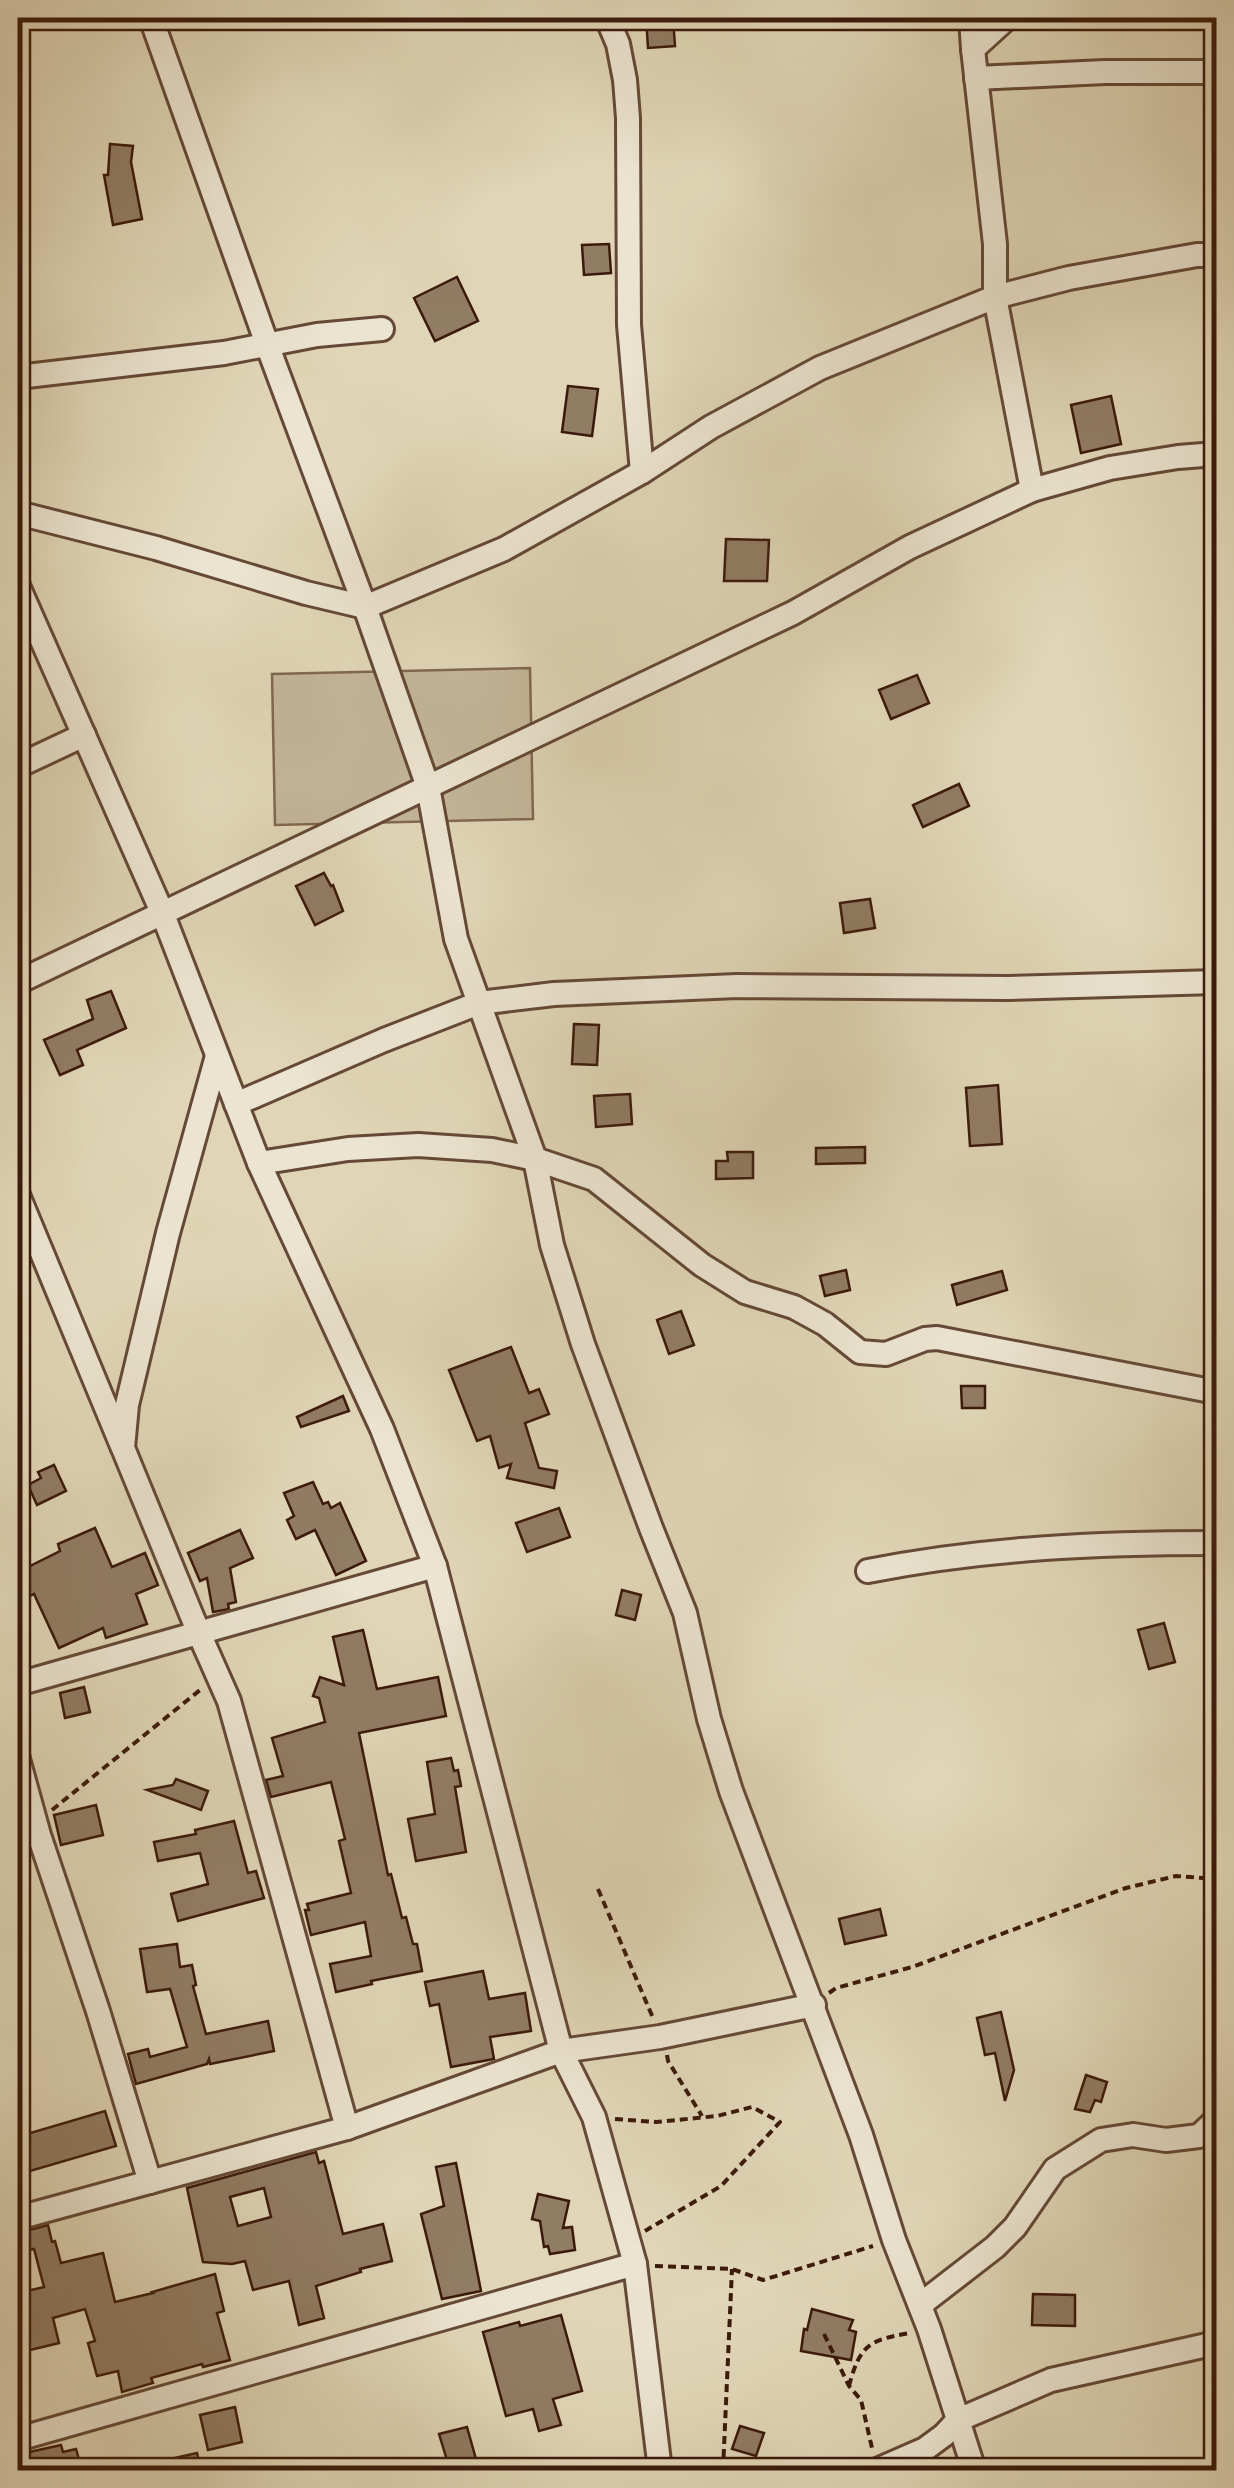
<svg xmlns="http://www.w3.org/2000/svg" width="1234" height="2488" viewBox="0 0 1234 2488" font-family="'Old Standard TT',serif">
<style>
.green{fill:#c4b69a;stroke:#806852;stroke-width:2.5}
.building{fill:#917c64;stroke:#3c1a0b;stroke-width:2.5;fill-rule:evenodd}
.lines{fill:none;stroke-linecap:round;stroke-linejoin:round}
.minor-casing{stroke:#654936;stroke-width:28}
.path{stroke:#3c1a0b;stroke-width:4;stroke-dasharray:8 5;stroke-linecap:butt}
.minor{stroke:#ebe4d0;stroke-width:22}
</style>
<rect width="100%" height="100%" fill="#e0d6b7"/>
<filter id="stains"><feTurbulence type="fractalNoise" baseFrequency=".002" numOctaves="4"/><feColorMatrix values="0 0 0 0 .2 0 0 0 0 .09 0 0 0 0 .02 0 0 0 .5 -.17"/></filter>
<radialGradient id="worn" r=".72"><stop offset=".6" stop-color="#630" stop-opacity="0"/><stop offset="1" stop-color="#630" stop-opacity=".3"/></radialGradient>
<path class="green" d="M530,668L533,819L275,825L272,674Z"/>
<g class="building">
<path d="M646,18H673L675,46L648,48Z"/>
<path d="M110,144L133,146L131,162L142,219L113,225L104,175H108Z"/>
<path d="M609,244L611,273L584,275L582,245Z"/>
<path d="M457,277L478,321L435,341L414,298Z"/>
<path d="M568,386L598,389L592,436L562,432Z"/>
<path d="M1111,396L1121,444L1081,453L1071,405Z"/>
<path d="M726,539L769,540L767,581H724Z"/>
<path d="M917,675L929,703L891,719L879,690Z"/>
<path d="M959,784L969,806L923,827L913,805Z"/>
<path d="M324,873L331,886L333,885L343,911L315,925L296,886Z"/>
<path d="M870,899L875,928L844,933L840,903Z"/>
<path d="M111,991L126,1028L77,1050L83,1065L60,1075L44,1040L93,1019L87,1000Z"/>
<path d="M574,1024L599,1025L597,1065L572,1064Z"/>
<path d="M998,1085L1002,1144L970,1146L966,1088Z"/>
<path d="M630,1094L632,1124L596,1127L594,1096Z"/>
<path d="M865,1147V1163L816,1164V1148Z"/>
<path d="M727,1152H753V1178L716,1179V1161H728Z"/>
<path d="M846,1270L850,1290L825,1296L820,1276Z"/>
<path d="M1002,1271L1007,1290L957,1305L952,1285Z"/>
<path d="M681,1311L694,1345L669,1354L657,1320Z"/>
<path d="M511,1347L529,1393L539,1389L549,1414L525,1423L539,1468L557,1471L554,1488L507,1478L511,1464L499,1468L490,1436L477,1441L449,1370Z"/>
<path d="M961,1386H985V1408H962Z"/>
<path d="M343,1396L349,1411L301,1427L297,1417Z"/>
<path d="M54,1465L66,1491L37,1505L28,1485L41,1478L38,1472Z"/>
<path d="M313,1482L323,1504L328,1502L331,1508L340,1503L366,1561L336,1575L315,1530L296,1539L287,1520L294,1516L284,1493Z"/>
<path d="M559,1508L570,1537L527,1552L516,1523Z"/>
<path d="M95,1528L112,1567L145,1553L158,1585L136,1594L147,1624L106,1638L103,1628L59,1648L34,1594L18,1602V1572L60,1551L58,1544Z"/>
<path d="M240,1530L253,1558L230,1568L236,1602L228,1604L229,1609L213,1612L207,1578L200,1581L188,1553Z"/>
<path d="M622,1590L641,1595L635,1620L616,1615Z"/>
<path d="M1164,1623L1175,1662L1149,1669L1138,1630Z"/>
<path d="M363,1630L377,1689L438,1677L446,1716L359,1733L388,1875L391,1874L402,1918L406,1917L413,1944H417L422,1971L371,1981L372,1984L336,1992L330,1964L371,1956L365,1922L311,1935L305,1910H309L307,1904L351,1893L339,1841L345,1839L331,1782L271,1797L266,1780L283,1776L272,1738L325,1722L319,1698L313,1696L320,1677L344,1685L333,1637Z"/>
<path d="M84,1687L90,1712L65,1718L60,1693Z"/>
<path d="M451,1758L454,1771L458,1770L461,1786L455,1787L466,1852L416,1861L408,1819L435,1814L427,1762Z"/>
<path d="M176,1779L208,1791L201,1810L147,1790L173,1785Z"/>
<path d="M96,1805L103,1835L61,1845L54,1815Z"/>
<path d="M234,1821L248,1873L256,1871L264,1898L178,1921L171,1894L208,1884L200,1853L158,1861L154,1842L196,1834L195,1830Z"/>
<path d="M880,1909L886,1935L845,1944L839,1919Z"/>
<path d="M177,1944L180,1967L192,1965L196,1985L193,1986L206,2034L268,2021L274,2051L210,2064L209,2059L207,2064L136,2084L128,2054L148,2049L150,2057L187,2047L170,1989L147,1992L140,1949Z"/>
<path d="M483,1971L489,1999L525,1993L531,2031L490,2037L494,2059L451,2067L439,2004L430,2006L425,1982Z"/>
<path d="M1001,2012L1014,2070L1005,2101L995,2053L985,2055L977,2018Z"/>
<path d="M1086,2075L1107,2082L1101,2102L1095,2100L1090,2112L1075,2109Z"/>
<path d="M105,2111L116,2146L30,2171L20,2136Z"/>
<path d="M316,2152L319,2163L324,2161L343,2234L383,2224L392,2261L360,2269L361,2272L316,2286L324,2318L299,2325L289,2281L253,2290L245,2261L232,2264L203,2262L187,2188ZM264,2188L271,2217L238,2226L230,2197Z"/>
<path d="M456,2163L481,2291L442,2299L421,2214L444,2206L436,2167Z"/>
<path d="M538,2194L569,2201L563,2228L572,2227L575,2250L550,2254L548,2246L544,2247L540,2221L532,2219Z"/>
<path d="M48,2225L52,2242L55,2241L61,2263L103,2253L115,2302L153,2293L152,2292L215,2274L224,2311L217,2313L230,2360L203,2367L202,2364L151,2378L153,2383L122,2392L118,2371L97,2376L88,2343L95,2341L85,2309L53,2318L59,2343L22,2352L18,2331V2293L44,2287L34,2249L18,2252V2233Z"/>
<path d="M1033,2294L1075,2295V2326L1032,2325Z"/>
<path d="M812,2309L853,2320L849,2330L856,2332L851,2360L801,2351L804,2329L807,2330Z"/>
<path d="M561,2315L582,2391L553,2399L561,2425L539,2431L533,2409L506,2416L483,2332L519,2322L520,2326Z"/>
<path d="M235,2407L242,2442L208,2450L200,2415Z"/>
<path d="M740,2426L764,2433L756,2456L732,2449Z"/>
<path d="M467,2427L479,2470H450L439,2434Z"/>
<path d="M61,2445L63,2452L76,2449L82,2470H29L25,2453Z"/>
<path d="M197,2453L201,2470H149L148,2464Z"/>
</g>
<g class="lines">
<defs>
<g id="minor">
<path d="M151,18L268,347L365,607L428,787L456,939L535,1159L552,1245L583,1344L651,1528L685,1613L709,1719L731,1791L861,2135L894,2240L929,2329L974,2470"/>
<path d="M607,18L618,44L625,80L628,118L629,325L642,472"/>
<path d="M971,18L973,49"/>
<path d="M976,78L1105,72H1216"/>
<path d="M18,377L224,353L317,335L382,329"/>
<path d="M1032,490L1110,468L1178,457L1216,454"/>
<path d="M18,513L156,548L306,593L365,607L504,549L642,472L711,427L820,368L995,297V244L973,49L1007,18"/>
<path d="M18,586L162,912L259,1163L382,1429L435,1566L561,2051L594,2117L635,2264L660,2470"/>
<path d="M18,766L84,735"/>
<path d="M18,982L793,613L910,547L1032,490L995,297L1069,278L1197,255H1216"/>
<path d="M217,1056L168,1233L127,1405L123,1448L198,1631L229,1701L347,2128"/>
<path d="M236,1104L384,1040L479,1003L554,994L737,986L1008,988L1216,982"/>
<path d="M259,1163L348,1149L418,1145L492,1150L535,1159L594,1179L702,1265L745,1292L794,1307L825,1324L860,1352L886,1354L925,1339L937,1338L1216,1392"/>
<path d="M18,1195L122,1446"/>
<path d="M868,1571C984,1548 1098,1543 1216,1543"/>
<path d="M18,1684L435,1566"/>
<path d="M18,1759L39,1835L98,2011L150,2182"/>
<path d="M18,2218L347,2128L561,2051L660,2037L814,2005"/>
<path d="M920,2305L995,2247L1015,2227L1055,2169L1101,2140L1133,2135L1166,2140L1199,2136L1216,2120"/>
<path d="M18,2439L635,2264"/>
<path d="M877,2470L925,2449L944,2435L958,2420L1051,2380L1216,2343"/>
</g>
</defs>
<use href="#minor" class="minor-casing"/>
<g class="path">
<path d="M52,1810L200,1690"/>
<path d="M598,1889L653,2018"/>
<path d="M1205,1935L1216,1940"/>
<path d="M829,1993L836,1988L912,1967L1126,1888L1176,1876L1216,1879"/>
<path d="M667,2055L668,2061L702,2116"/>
<path d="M615,2119L656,2122L717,2116L752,2107L780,2122L721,2186L645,2231"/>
<path d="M655,2266L732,2269L763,2280L873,2246"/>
<path d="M824,2334L849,2386L861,2400L872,2448"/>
<path d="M849,2386C860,2344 870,2340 910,2333"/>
<path d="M723,2470L732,2269"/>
</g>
<use href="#minor" class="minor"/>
</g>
<rect width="1234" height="2488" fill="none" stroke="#e0d6b7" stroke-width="60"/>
<rect x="20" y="20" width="1194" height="2448" fill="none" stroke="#3c1a0b" stroke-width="5"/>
<rect x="30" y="30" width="1174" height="2428" fill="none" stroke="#3c1a0b" stroke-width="2.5"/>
<rect width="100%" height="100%" filter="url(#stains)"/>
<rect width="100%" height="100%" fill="url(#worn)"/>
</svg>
